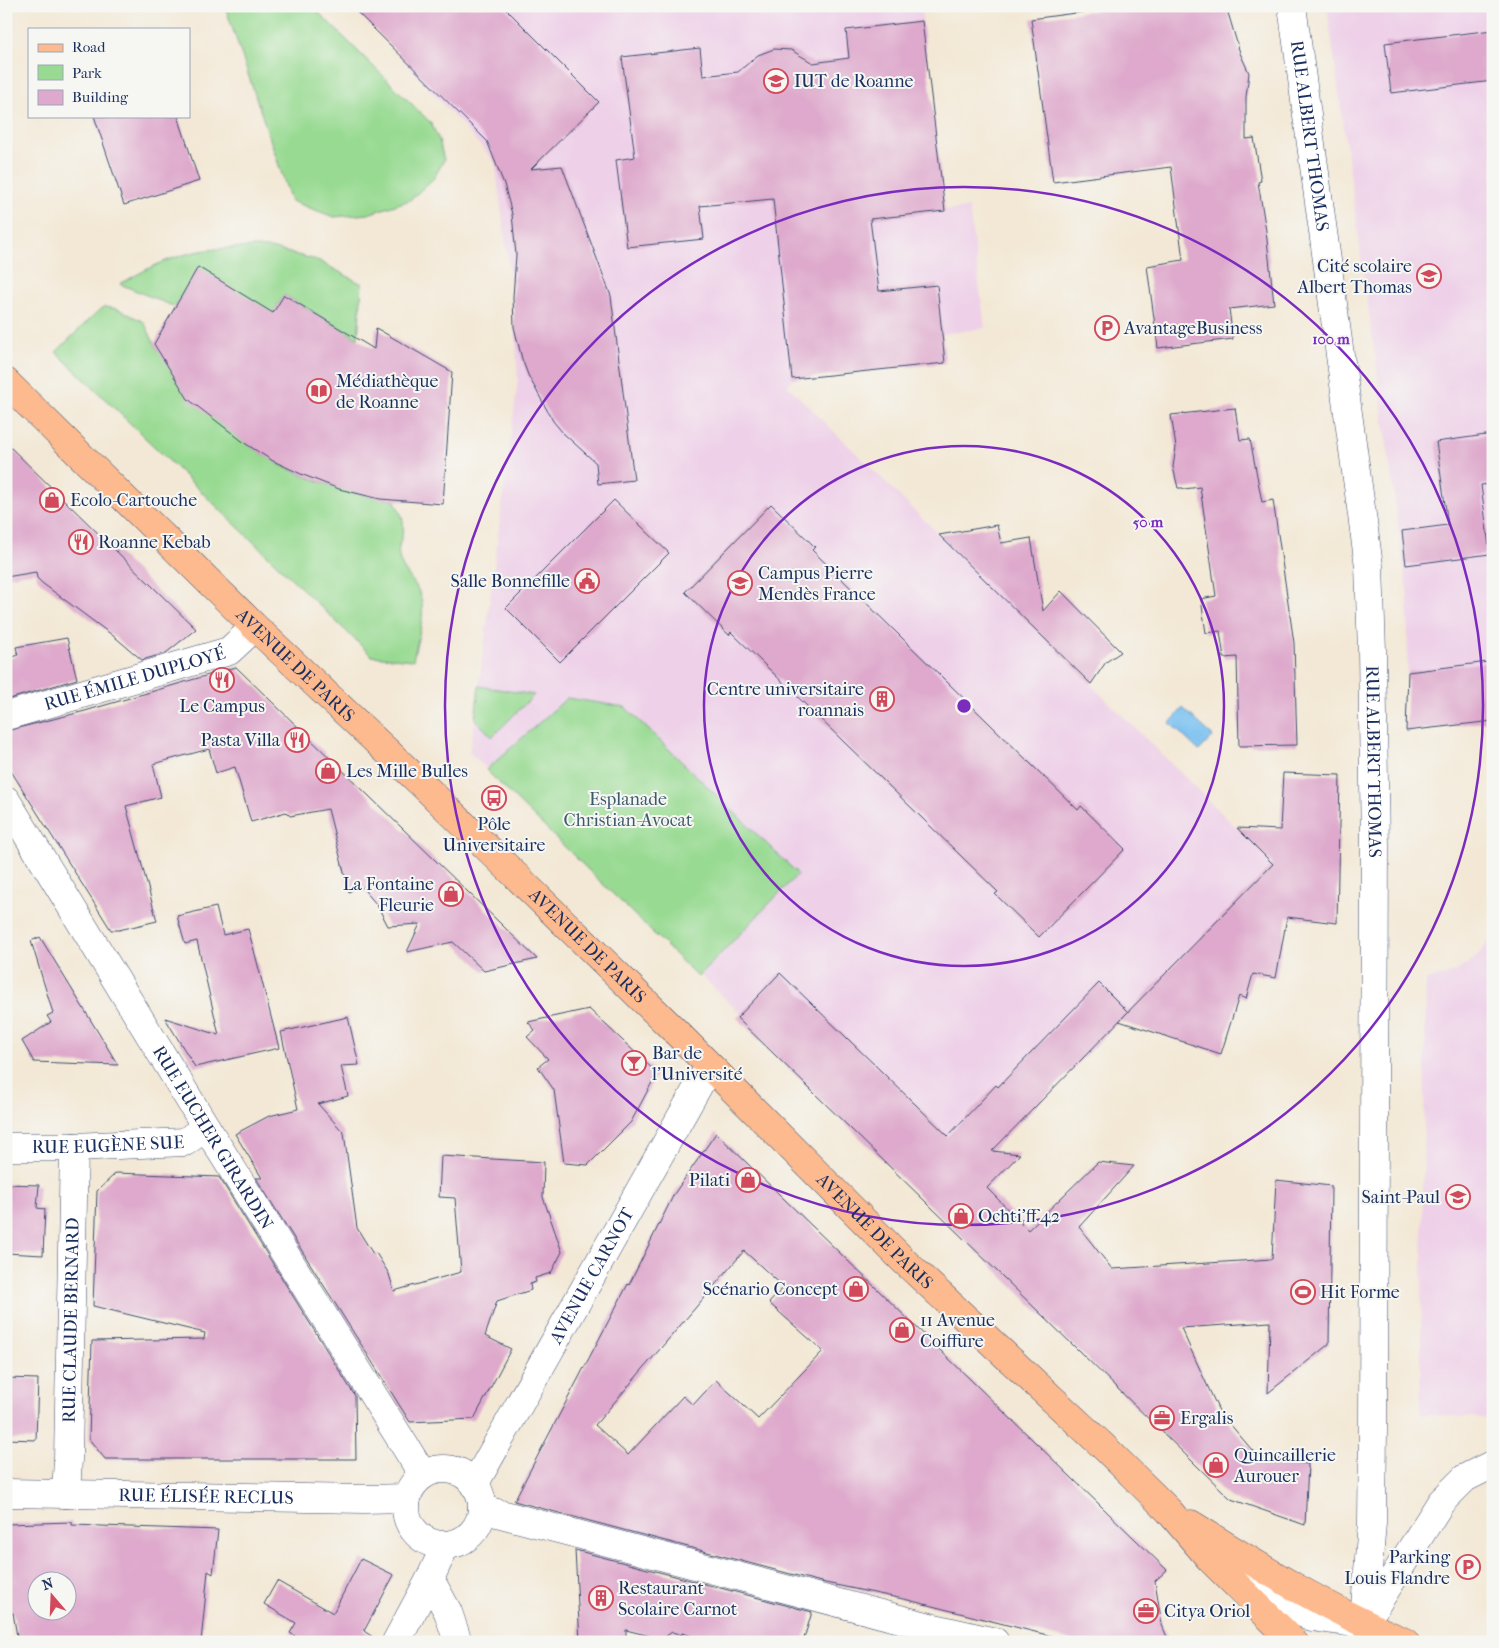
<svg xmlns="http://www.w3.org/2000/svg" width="1499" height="1648" viewBox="0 0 1499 1648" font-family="'IM FELL French Canon',serif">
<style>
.built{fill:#eed0e8}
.green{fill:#98da92;stroke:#5a8478}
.water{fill:#78c0f0;stroke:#4a78a7}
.building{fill:#dea9cc;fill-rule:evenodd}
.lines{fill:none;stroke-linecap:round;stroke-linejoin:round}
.minor-casing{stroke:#3b4b70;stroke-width:29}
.major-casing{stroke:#3b4b70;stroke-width:29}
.minor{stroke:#fff;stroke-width:28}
.major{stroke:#fcba8e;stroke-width:28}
.ring{fill:none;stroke:#7b2cbf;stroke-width:2.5}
.labels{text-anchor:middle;stroke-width:4;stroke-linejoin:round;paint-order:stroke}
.poi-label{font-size:18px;fill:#1b2f5e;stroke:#f6f6f2;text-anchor:start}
.street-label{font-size:18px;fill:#1b2f5e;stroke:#f6f6f2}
.park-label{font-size:18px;fill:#3a5a6b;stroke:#f6f6f2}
.centre{fill:#7b2cbf;stroke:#f6f6f2;stroke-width:2.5}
.ring-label{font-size:15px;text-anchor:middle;font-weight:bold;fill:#7b2cbf;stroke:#f6f6f2;stroke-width:4;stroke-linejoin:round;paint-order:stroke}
</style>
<rect width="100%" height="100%" fill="#f6f6f2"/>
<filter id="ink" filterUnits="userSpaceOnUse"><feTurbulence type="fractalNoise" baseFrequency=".02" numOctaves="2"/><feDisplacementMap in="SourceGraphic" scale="10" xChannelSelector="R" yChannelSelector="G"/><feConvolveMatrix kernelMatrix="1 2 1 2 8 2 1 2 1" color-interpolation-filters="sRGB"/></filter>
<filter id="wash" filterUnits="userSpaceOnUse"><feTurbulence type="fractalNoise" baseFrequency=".0096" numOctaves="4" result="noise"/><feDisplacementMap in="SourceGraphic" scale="20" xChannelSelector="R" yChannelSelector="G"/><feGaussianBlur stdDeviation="1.12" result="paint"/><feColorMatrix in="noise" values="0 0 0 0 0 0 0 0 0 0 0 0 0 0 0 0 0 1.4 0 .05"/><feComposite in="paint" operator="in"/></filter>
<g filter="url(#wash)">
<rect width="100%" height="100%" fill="#f3e8d5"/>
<g class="built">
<path d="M355,6H923L922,21L933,107L925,109L927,125L935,124L945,210L969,208L985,328L942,334L945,363L792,379L788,386L1273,864L1128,1012L931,1197L469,752L473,732L518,380L513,297L495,162Z"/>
<path d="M1327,6H1493V700L1490,681L1407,692L1408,598Z"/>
<path d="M1493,935V1419L1420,1414L1426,980L1455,972L1468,963L1479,955Z"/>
</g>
<g class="green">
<path d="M225,6H312L431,123L439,140L444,160L434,178L410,200L368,214L334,217L291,201Z"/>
<path d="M256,247L274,249L317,260L362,284L358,339L284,295L266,325L198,268L175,307L120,284C141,272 163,260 187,254C209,248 233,248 256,247Z"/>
<path d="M104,307L118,309L144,322L157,349L246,444L282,466L320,482L359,494L395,501C399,510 405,519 403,530C402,539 397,547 399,556C401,571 414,579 419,592C428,613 417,639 413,660L372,656L56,352L97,312Z"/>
<path d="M479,686L534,695L492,737L475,719Z"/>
<path d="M567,698L625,707L798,874L698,977L486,770Z"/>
</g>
<path class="water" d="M1183,708L1213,736L1199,751L1170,723Z"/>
<g id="blocks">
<g class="building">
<path d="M351,6H503L599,102L531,169L562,166L611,296L634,480L598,484L596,463L563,433L553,421L528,375L522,359L514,327L513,297L516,255L512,214L504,184L487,141Z"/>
<path d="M1127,6H1226L1240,53L1249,73L1246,97V139L1254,138L1261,181L1258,182L1266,231L1274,304L1229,309L1233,339L1158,348L1147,266L1183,260L1171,167L1053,182L1031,19Z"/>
<path d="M922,21L945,211L870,219L879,291L937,285L945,363L792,379L773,199L700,206L704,239L627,247L616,160L635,157L622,57L700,48L703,76L738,72L758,55L774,49L791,50L813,63L849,58L846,30Z"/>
<path d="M1493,30V81L1391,93L1385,43Z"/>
<path d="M94,116H178L199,181L124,205Z"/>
<path d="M198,267L273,313L284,295L374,349L376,328L452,372L443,504L380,499L339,489L301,474L273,461L246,444L188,399L154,344Z"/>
<path d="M1235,408L1240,440L1250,439L1262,502L1273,500L1294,643L1297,745L1239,746L1237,657L1224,658L1220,631L1206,633L1201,599L1216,596L1200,487L1184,489L1183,488H1178L1173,467L1176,447L1171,415Z"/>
<path d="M1493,434V484L1481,485L1490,554L1406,565L1402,531L1448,525L1436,442Z"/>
<path d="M6,443L108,543L196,629L166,653L142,660L116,638L42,583L37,578L36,572L6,577Z"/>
<path d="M614,500L669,553L560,662L506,608Z"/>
<path d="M771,504L815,547L812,550L1078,810L1081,806L1125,849L1039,937L995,894L998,892L731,632L729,635L685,592Z"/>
<path d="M997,525L1001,543L1031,538L1043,611L1061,591L1121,652L1106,662L1091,684L939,535Z"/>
<path d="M67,638L77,679L6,700V660L18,655L16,647Z"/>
<path d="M1488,662L1493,698V721L1406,731L1408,672Z"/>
<path d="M236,667L502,925L537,959L484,971L453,942L407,952L420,924L388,926L377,905L360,885L349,892L328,809L290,816L286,812L251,822L235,767L216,773L209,749L153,764L161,797L126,806L157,921L119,930H111L6,763V731L85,711Z"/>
<path d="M1283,773L1340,775L1337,923L1287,917L1276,978L1253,974L1246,999L1239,996L1221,1054L1119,1021L1273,864L1237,828L1280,830Z"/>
<path d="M216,907L223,935L248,929L255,954L279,1048L195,1067L165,1018L219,1035L197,941L185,944L177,916Z"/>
<path d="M40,937L118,1065L34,1062L22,1041L51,1022L47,1016L53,1013L31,941Z"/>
<path d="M780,973L948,1136L996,1085L998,1087L1099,983L1128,1012L992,1151L1020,1154L987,1188L1028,1230L1098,1162L1134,1166L1079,1227L1112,1269L1272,1259L1276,1180L1331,1186L1329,1344L1268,1393L1270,1322L1181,1328L1219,1411L1257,1456L1308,1464L1305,1525L1231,1499L737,1018Z"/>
<path d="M589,1009L657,1073L631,1122L588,1165L564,1163L554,1090L538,1067L548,1059L527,1037L535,1030L528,1022Z"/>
<path d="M348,1017L359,1065L341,1066L348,1096L318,1104L344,1133L357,1228L373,1254L376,1253L389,1274L394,1291L461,1272L455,1198L439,1197L441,1156L544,1162L543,1197L562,1252L551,1273L535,1278L536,1282L530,1284L531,1290L497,1301L485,1336L511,1349L474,1419L410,1422L256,1178H262L235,1134L269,1116L298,1109L281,1032Z"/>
<path d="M716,1133L1167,1570L1155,1581L1162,1625L1169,1642H1075L908,1600L821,1582L514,1501L628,1284L629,1285L674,1194ZM744,1251L784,1287L769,1303L823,1351L758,1419L716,1380L693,1405L683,1396L628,1455L595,1425Z"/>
<path d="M116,1173L219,1177L355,1396L356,1459H105L89,1439L92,1341L204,1339L205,1333L93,1306L97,1191Z"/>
<path d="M6,1184L39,1185L37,1208L45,1209L43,1255L6,1253Z"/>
<path d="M6,1378L38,1379L36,1440L6,1439Z"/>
<path d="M72,1522V1525L218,1530L213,1574L208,1571L201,1642H18L13,1613L6,1614V1524ZM38,1580H68V1610H38Z"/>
<path d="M575,1550L812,1612L803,1642H710L682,1633V1635L672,1632L662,1639L626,1630V1642H580Z"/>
<path d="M361,1559L394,1575L364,1631L380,1642H304L290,1633L296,1623L264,1604L277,1581L333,1613Z"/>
</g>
</g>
</g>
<g filter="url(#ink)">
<use href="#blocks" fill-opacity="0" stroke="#3b4b70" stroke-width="1"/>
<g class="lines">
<defs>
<g id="minor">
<path id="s1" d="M1292,6L1369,566L1372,651L1375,847L1373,1429L1372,1523L1362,1642"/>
<path id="s2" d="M6,716L229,651L255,627"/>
<path id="s3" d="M6,800L206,1127L423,1475"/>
<path id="s4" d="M6,1147H74L185,1142L206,1127"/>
<circle cx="444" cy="1507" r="38"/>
<path id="s5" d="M474,1485L709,1067"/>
<path id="s6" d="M6,1493L364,1499L407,1498"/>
<path id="s7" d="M66,1494L68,1459L74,1147"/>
<path d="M482,1509L934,1628L995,1642"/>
<path d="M430,1579L448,1612L458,1642"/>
<path d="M1237,1581L1286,1607L1312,1617L1360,1624"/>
<path d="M1366,1621L1441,1502L1465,1478L1493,1464"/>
<path d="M396,1642L430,1579L445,1546"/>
</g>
<g id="major">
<path id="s8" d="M6,382L255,627L427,789L673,1029L905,1262L1104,1447L1169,1511L1210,1559L1294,1642"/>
<path d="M1191,1524C1261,1568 1330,1610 1405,1642"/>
</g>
</defs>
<use href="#minor" class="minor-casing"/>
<use href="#major" class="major-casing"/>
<use href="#minor" class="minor"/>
<use href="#major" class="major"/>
</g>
</g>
<g class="ring">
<circle cx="964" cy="706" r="260"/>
<circle cx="964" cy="706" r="519"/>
</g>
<defs>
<symbol id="university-ring" viewBox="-11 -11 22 22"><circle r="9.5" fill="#f6f6f2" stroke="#d1495b" stroke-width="1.5"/><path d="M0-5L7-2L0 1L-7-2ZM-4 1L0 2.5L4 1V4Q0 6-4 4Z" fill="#d1495b"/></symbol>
<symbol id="school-ring" viewBox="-11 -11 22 22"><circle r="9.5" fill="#f6f6f2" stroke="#d1495b" stroke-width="1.5"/><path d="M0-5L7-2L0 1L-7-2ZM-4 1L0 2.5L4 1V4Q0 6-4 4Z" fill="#d1495b"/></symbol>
<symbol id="parking-ring" viewBox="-11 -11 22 22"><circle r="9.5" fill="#f6f6f2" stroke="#d1495b" stroke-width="1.5"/><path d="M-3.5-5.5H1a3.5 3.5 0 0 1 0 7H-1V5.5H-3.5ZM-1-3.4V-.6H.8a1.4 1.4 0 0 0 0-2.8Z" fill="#d1495b"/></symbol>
<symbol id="library-ring" viewBox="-11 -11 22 22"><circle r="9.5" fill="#f6f6f2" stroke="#d1495b" stroke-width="1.5"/><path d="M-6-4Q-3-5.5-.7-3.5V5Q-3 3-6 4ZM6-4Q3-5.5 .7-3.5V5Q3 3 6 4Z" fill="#d1495b"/></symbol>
<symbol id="shop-ring" viewBox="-11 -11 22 22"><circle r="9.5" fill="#f6f6f2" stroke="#d1495b" stroke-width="1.5"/><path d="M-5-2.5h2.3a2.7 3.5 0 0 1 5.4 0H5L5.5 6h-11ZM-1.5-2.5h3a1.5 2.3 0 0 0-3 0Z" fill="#d1495b"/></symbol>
<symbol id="restaurant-ring" viewBox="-11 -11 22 22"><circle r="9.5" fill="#f6f6f2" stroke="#d1495b" stroke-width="1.5"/><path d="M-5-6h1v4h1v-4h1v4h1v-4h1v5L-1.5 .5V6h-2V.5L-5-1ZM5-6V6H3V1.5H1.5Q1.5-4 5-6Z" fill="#d1495b"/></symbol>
<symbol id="civic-ring" viewBox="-11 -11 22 22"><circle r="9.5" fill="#f6f6f2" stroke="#d1495b" stroke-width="1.5"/><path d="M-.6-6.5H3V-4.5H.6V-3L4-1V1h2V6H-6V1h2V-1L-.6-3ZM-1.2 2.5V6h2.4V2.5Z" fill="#d1495b"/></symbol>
<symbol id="building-ring" viewBox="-11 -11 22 22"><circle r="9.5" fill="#f6f6f2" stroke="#d1495b" stroke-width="1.5"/><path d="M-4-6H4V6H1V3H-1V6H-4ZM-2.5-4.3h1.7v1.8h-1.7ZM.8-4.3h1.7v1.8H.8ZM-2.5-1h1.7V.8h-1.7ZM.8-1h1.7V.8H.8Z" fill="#d1495b"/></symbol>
<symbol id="bus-ring" viewBox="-11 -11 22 22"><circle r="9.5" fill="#f6f6f2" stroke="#d1495b" stroke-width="1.5"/><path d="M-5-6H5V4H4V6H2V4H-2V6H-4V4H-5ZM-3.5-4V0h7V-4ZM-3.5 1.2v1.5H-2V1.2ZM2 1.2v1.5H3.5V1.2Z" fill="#d1495b"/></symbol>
<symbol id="bar-ring" viewBox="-11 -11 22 22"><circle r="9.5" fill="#f6f6f2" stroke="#d1495b" stroke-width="1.5"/><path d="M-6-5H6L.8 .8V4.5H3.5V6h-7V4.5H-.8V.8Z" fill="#d1495b"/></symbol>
<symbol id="stadium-ring" viewBox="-11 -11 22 22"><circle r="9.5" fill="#f6f6f2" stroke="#d1495b" stroke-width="1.5"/><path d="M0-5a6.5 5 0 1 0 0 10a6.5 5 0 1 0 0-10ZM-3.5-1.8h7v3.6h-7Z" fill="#d1495b"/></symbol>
<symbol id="office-ring" viewBox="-11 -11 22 22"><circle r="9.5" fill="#f6f6f2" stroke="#d1495b" stroke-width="1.5"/><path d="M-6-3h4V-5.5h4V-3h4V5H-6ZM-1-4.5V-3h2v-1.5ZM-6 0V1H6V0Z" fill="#d1495b"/></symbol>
</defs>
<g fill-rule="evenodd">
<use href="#university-ring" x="762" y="67" width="28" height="28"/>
<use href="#school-ring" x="1415" y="262" width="28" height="28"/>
<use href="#parking-ring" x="1093" y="314" width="28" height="28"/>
<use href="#library-ring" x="305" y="377" width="28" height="28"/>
<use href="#shop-ring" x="38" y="486" width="28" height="28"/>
<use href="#restaurant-ring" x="67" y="528" width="28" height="28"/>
<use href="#civic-ring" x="573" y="567" width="28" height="28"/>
<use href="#university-ring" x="726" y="569" width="28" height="28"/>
<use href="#restaurant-ring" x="208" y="666" width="28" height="28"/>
<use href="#building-ring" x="868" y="685" width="28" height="28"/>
<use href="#restaurant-ring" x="283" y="726" width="28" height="28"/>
<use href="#shop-ring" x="314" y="757" width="28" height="28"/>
<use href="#bus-ring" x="480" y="784" width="28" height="28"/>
<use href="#shop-ring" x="437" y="880" width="28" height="28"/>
<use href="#bar-ring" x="620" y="1049" width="28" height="28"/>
<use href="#shop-ring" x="734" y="1166" width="28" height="28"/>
<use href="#school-ring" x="1444" y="1183" width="28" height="28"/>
<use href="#shop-ring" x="947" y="1202" width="28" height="28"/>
<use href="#shop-ring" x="842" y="1275" width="28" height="28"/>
<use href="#stadium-ring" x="1289" y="1278" width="28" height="28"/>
<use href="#shop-ring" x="888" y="1316" width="28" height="28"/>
<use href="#office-ring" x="1148" y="1404" width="28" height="28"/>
<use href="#shop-ring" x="1202" y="1451" width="28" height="28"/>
<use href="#parking-ring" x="1454" y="1553" width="28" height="28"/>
<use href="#building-ring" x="587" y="1584" width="28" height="28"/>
<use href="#office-ring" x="1132" y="1597" width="28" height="28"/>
</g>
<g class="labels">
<g class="poi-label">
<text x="794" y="87">IUT de Roanne</text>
<text x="1412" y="272" text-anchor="end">Cité scolaire<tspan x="1412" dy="21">Albert Thomas</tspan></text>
<text x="1124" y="334">AvantageBusiness</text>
<text x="336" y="387">Médiathèque<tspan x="336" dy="21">de Roanne</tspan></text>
<text x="70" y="506">Ecolo-Cartouche</text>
<text x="98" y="548">Roanne Kebab</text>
<text x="758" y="579">Campus Pierre<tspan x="758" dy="21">Mendès France</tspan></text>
<text x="570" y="587" text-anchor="end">Salle Bonnefille</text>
<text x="864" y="695" text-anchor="end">Centre universitaire<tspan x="864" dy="21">roannais</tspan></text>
<text x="222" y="712" text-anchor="middle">Le Campus</text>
<text x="280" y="746" text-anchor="end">Pasta Villa</text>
<text x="346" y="777">Les Mille Bulles</text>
<text x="494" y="830" text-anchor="middle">Pôle<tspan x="494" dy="21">Universitaire</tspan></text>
<text x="434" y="890" text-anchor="end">La Fontaine<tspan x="434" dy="21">Fleurie</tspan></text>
<text x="652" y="1059">Bar de<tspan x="652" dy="21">l'Université</tspan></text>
<text x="730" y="1186" text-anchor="end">Pilati</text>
<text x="1440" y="1203" text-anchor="end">Saint-Paul</text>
<text x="978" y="1222">Ochti'ff 42</text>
<text x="838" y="1295" text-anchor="end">Scénario Concept</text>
<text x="1320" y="1298">Hit Forme</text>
<text x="920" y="1326">11 Avenue<tspan x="920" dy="21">Coiffure</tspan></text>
<text x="1180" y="1424">Ergalis</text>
<text x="1234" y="1461">Quincaillerie<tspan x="1234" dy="21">Aurouer</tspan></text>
<text x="1450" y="1563" text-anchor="end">Parking<tspan x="1450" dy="21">Louis Flandre</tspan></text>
<text x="618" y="1594">Restaurant<tspan x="618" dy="21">Scolaire Carnot</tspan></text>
<text x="1164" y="1617">Citya Oriol</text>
</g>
<g class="street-label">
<text dy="6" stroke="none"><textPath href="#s1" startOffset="131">RUE ALBERT THOMAS</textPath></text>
<text dy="6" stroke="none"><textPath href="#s8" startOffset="405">AVENUE DE PARIS</textPath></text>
<text dy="6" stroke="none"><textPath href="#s2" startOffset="134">RUE ÉMILE DUPLOYÉ</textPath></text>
<text dy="6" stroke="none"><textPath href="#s1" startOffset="761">RUE ALBERT THOMAS</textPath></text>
<text dy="6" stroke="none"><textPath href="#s8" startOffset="810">AVENUE DE PARIS</textPath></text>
<text dy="6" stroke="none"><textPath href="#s3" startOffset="396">RUE EUCHER GIRARDIN</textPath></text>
<text dy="6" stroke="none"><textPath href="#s4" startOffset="102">RUE EUGÈNE SUE</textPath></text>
<text dy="6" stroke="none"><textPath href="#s8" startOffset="1215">AVENUE DE PARIS</textPath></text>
<text dy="6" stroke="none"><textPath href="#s5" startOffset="240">AVENUE CARNOT</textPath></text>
<text dy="6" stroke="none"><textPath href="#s7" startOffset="174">RUE CLAUDE BERNARD</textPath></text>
<text dy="6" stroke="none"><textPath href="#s6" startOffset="200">RUE ÉLISÉE RECLUS</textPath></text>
</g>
<g class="park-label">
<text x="628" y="805">Esplanade<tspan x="628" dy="21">Christian-Avocat</tspan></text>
</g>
</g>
<circle cx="964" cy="706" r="8" class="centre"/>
<g class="ring-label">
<text x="1331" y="344">100 m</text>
<text x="1148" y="527">50 m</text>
</g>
<rect width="1499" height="1648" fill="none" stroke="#f6f6f2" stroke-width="25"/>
<rect x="28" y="28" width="162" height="90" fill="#f6f6f2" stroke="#9ea6b7"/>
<rect x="38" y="44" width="25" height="8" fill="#fcba8e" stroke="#9ea6b7"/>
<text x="72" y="52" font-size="15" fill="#1b2f5e">Road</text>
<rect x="38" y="65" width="25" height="15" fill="#98da92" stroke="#9ea6b7"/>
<text x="72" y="78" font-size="15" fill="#1b2f5e">Park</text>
<rect x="38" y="90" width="25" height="15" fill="#dea9cc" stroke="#9ea6b7"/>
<text x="72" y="102" font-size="15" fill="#1b2f5e">Building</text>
<g transform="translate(52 1596) rotate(341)"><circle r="24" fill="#f6f6f2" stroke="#9ea6b7"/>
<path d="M0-4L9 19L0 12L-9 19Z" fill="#d1495b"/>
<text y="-8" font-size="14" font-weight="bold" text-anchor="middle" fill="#1b2f5e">N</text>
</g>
</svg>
